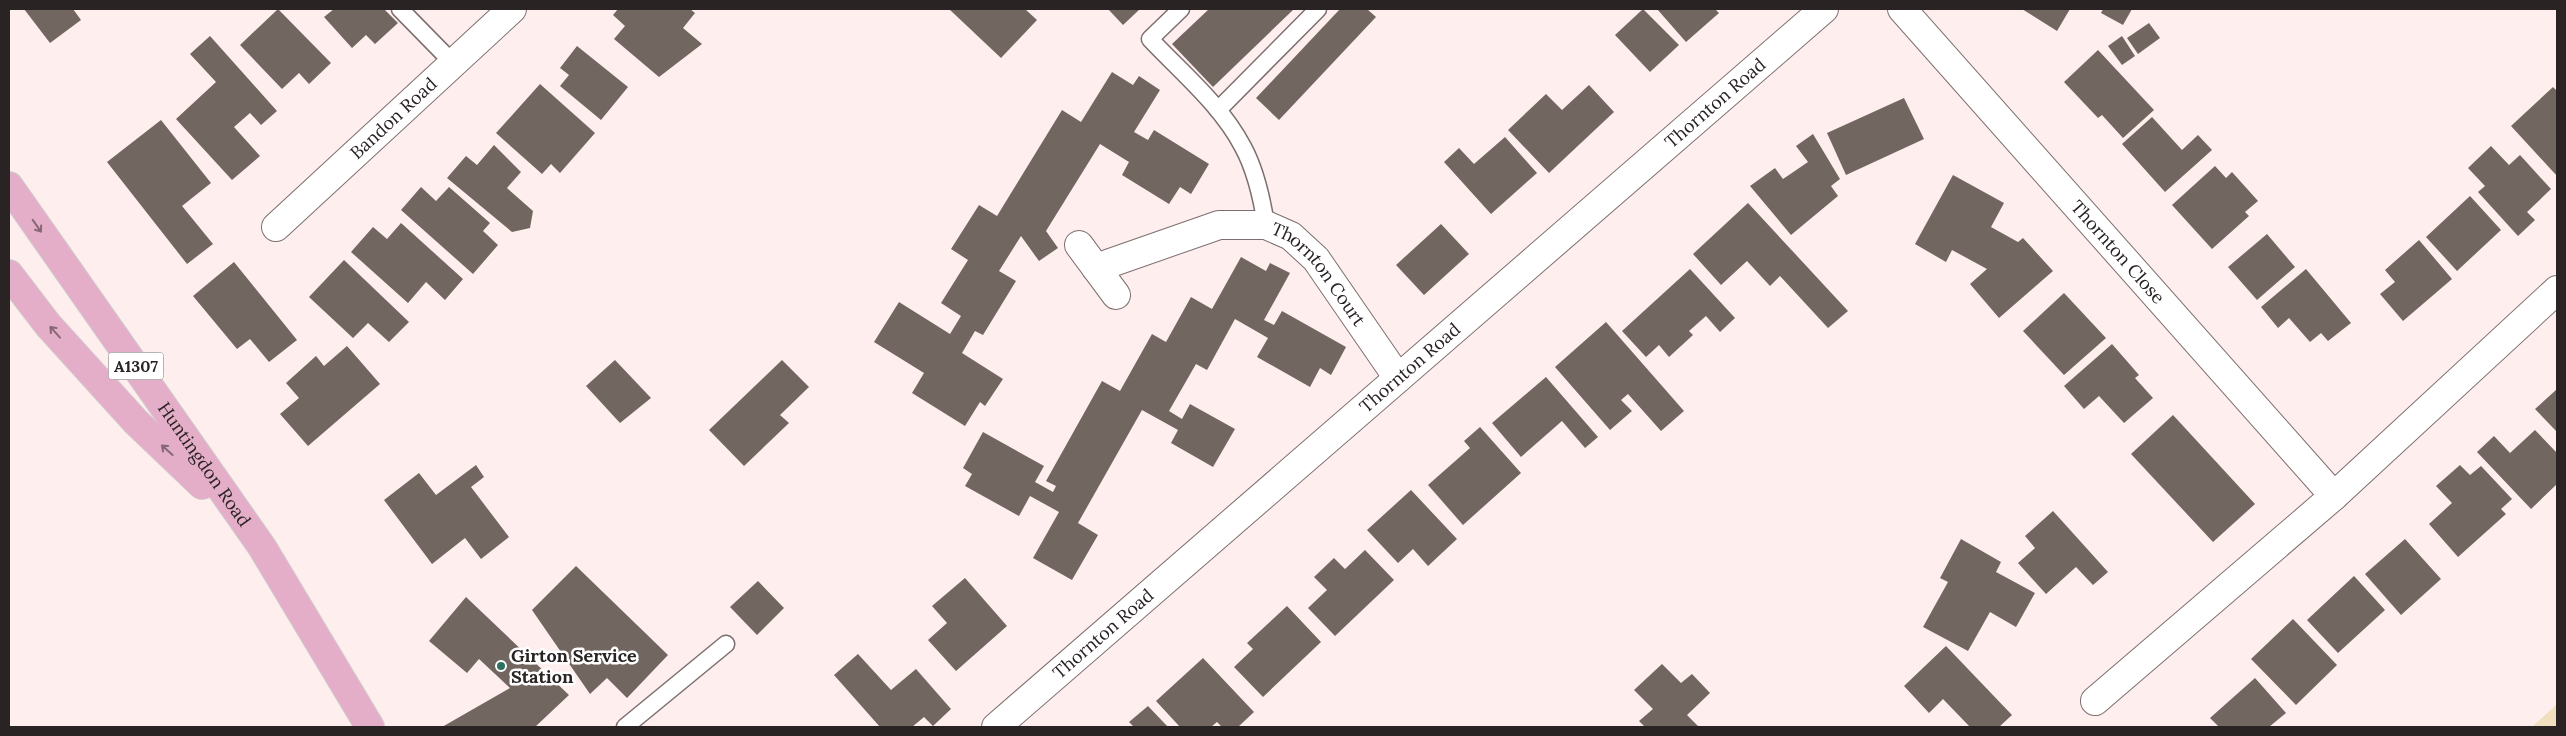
<svg xmlns="http://www.w3.org/2000/svg" width="2566" height="736" viewBox="0 0 2566 736" font-family="Lora,serif">
<style>
.green{fill:#f1dfbf}
.building{fill:#726760}
.lines{fill:none;stroke-linecap:round;stroke-linejoin:round}
.lane-casing{stroke:#7d6f6f;stroke-width:19}
.street-casing{stroke:#7d6f6f;stroke-width:30}
.primary-casing{stroke:#d0cfcf;stroke-width:30}
.lane{stroke:#fff;stroke-width:16}
.street{stroke:#fff;stroke-width:28}
.primary{stroke:#e4aec9;stroke-width:28}
.oneway{stroke:#866876}
.poi-dot{fill:#2e7163;stroke:#fff;stroke-width:2}
.labels{text-anchor:middle;stroke-width:5;stroke-linejoin:round;paint-order:stroke}
.shield{fill:#fff;stroke:#696565;stroke-width:1}
.shield-label{font-size:16px;font-weight:bold;fill:#292323}
.street-label{font-size:18px;fill:#292323;stroke:#fff}
.poi-label{font-size:18px;font-weight:bold;fill:#292323;stroke:#fff;text-anchor:start}
</style>
<rect width="100%" height="100%" fill="#feeeed"/>
<path class="green" d="M2557,704V727H2532Z"/>
<g class="building">
<path d="M24,9H73L81,20L50,43Z"/>
<path d="M278,9L331,63L309,84L299,73L282,89L240,45Z"/>
<path d="M334,9H384L398,23L375,44L366,35L352,48L324,17Z"/>
<path d="M618,9H690L695,13L683,28L702,44L659,77L614,39L625,26L613,15Z"/>
<path d="M949,9H1025L1037,20L1001,58Z"/>
<path d="M1108,9H1140L1123,25Z"/>
<path d="M1209,9H1294L1213,87L1172,44Z"/>
<path d="M1340,9H1367L1376,17L1279,120L1256,98Z"/>
<path d="M1643,9L1679,45L1650,72L1615,35Z"/>
<path d="M1657,9H1715L1719,13L1686,42Z"/>
<path d="M2022,9H2070L2057,31Z"/>
<path d="M2103,9H2132L2123,25L2101,13Z"/>
<path d="M2149,23L2160,38L2138,54L2127,38Z"/>
<path d="M210,36L277,111L261,125L250,113L234,127L260,156L232,180L176,119L216,82L190,54Z"/>
<path d="M2122,36L2135,56L2122,65L2108,46Z"/>
<path d="M577,46L628,87L601,120L560,86L569,75L560,68Z"/>
<path d="M2098,50L2154,110L2123,138L2102,115L2098,118L2064,82Z"/>
<path d="M1112,72L1133,85L1139,76L1160,90L1134,132L1148,140L1154,130L1209,164L1191,194L1180,187L1169,204L1122,175L1129,162L1100,144L1046,231L1058,248L1039,261L1021,236L999,271L1016,281L983,335L975,331L962,353L1003,379L985,406L980,402L965,426L912,393L924,373L874,342L899,302L950,334L961,316L941,303L968,260L951,249L979,205L997,216L1062,110L1081,122Z"/>
<path d="M540,84L595,133L560,173L551,164L542,174L496,133Z"/>
<path d="M1589,85L1614,112L1549,173L1508,130L1546,94L1562,110Z"/>
<path d="M2553,87L2557,91V176L2511,126Z"/>
<path d="M1904,98L1924,139L1846,175L1827,133Z"/>
<path d="M2152,117L2182,150L2198,135L2212,150L2165,192L2122,144Z"/>
<path d="M161,120L211,183L182,206L213,244L187,264L107,162Z"/>
<path d="M1813,134L1840,179L1831,186L1838,196L1791,235L1750,186L1775,168L1783,179L1808,162L1796,146Z"/>
<path d="M1505,137L1537,173L1491,214L1444,162L1459,148L1474,164Z"/>
<path d="M494,145L521,172L507,188L533,211L530,228L512,232L447,178L466,156L477,165Z"/>
<path d="M2491,146L2509,165L2520,155L2551,189L2527,212L2535,220L2518,236L2478,192L2485,186L2468,168Z"/>
<path d="M2215,166L2226,178L2232,172L2258,201L2245,212L2249,216L2212,249L2172,205Z"/>
<path d="M1953,175L2004,203L1991,227L2018,242L2023,238L2053,271L1999,318L1970,284L1987,269L1952,250L1946,262L1915,244Z"/>
<path d="M421,187L436,201L449,187L490,223L483,231L498,245L473,274L401,210Z"/>
<path d="M2470,196L2501,230L2457,271L2426,237Z"/>
<path d="M1748,203L1848,311L1828,328L1780,276L1770,286L1747,261L1721,285L1693,254Z"/>
<path d="M401,223L463,279L445,300L426,282L408,303L351,252L373,227L387,239Z"/>
<path d="M1441,224L1469,254L1424,295L1396,265Z"/>
<path d="M2267,234L2295,267L2257,300L2228,267Z"/>
<path d="M2419,240L2452,279L2403,321L2380,294L2395,282L2385,270Z"/>
<path d="M1241,257L1266,271L1270,263L1290,273L1264,320L1274,325L1282,311L1346,347L1331,375L1320,368L1310,387L1257,357L1268,338L1235,319L1207,370L1196,364L1169,411L1182,419L1190,404L1235,429L1213,467L1171,443L1178,430L1142,410L1078,523L1098,535L1072,580L1033,558L1059,512L1030,496L1019,516L965,486L972,474L963,468L983,432L1044,466L1035,482L1053,492L1056,486L1046,481L1102,381L1120,391L1152,334L1166,342L1191,297L1212,309Z"/>
<path d="M344,260L409,322L389,342L368,323L353,338L309,297Z"/>
<path d="M234,262L297,340L269,362L250,339L237,349L193,296Z"/>
<path d="M1690,269L1735,318L1720,332L1706,316L1689,331L1693,335L1669,357L1659,345L1646,357L1622,331Z"/>
<path d="M2306,269L2351,323L2328,341L2321,333L2310,342L2289,318L2278,328L2261,307Z"/>
<path d="M2064,293L2106,338L2064,375L2023,331Z"/>
<path d="M1606,322L1684,411L1661,431L1628,394L1621,400L1632,411L1610,430L1555,367Z"/>
<path d="M2112,344L2139,375L2135,378L2153,398L2124,423L2099,396L2084,409L2064,386Z"/>
<path d="M347,346L380,384L308,446L280,414L299,398L286,383L316,356L324,366Z"/>
<path d="M615,360L651,398L620,423L586,386Z"/>
<path d="M782,360L809,387L780,415L789,423L744,466L709,430Z"/>
<path d="M1546,377L1598,437L1585,448L1562,421L1521,457L1492,423Z"/>
<path d="M2556,390L2557,392V432L2535,409Z"/>
<path d="M2173,415L2255,504L2213,542L2131,454Z"/>
<path d="M1480,427L1521,473L1463,525L1428,485L1470,448L1464,441Z"/>
<path d="M2535,430L2557,453V484L2531,509L2477,452L2494,436L2510,453Z"/>
<path d="M476,465L484,477L471,487L509,537L481,559L465,538L432,564L384,500L419,473L436,495Z"/>
<path d="M2460,465L2470,475L2481,466L2512,499L2501,509L2506,514L2458,557L2429,524L2452,503L2436,486Z"/>
<path d="M1411,490L1457,539L1428,566L1413,549L1398,563L1367,530Z"/>
<path d="M2053,511L2108,572L2093,585L2076,567L2046,594L2018,563L2035,548L2025,536Z"/>
<path d="M1961,539L2001,562L1996,572L2035,593L2016,627L1990,612L1968,651L1923,627L1948,582L1940,578Z"/>
<path d="M2405,539L2441,579L2401,615L2365,574Z"/>
<path d="M1365,550L1394,580L1335,636L1308,608L1327,590L1314,577L1334,558L1345,569Z"/>
<path d="M576,566L668,655L627,698L607,678L590,694L532,610Z"/>
<path d="M2354,576L2385,610L2338,653L2307,620Z"/>
<path d="M965,578L1007,626L956,671L928,640L947,623L932,606Z"/>
<path d="M758,581L784,608L757,635L730,607Z"/>
<path d="M466,597L569,695L535,727H442L510,688L479,659L467,673L429,641Z"/>
<path d="M1287,606L1321,642L1263,697L1234,667L1253,649L1247,643Z"/>
<path d="M2293,619L2337,665L2296,705L2251,659Z"/>
<path d="M1946,646L2012,715L1999,727H1970L1943,699L1929,713L1904,686Z"/>
<path d="M858,654L891,690L916,669L951,709L933,726L924,717L912,727H880L834,675Z"/>
<path d="M1203,658L1254,712L1238,727H1222L1217,722L1211,727H1180L1156,701Z"/>
<path d="M1662,664L1681,683L1692,674L1710,693L1687,715L1699,727H1645L1639,721L1653,709L1634,690Z"/>
<path d="M2255,678L2286,713L2269,727H2219L2210,718Z"/>
<path d="M1148,706L1168,727H1134L1129,722Z"/>
</g>
<g class="lines">
<defs>
<g id="lane">
<path d="M400,9L453,63"/>
<path d="M1181,9L1150,39C1182,73 1221,105 1243,147C1256,171 1262,199 1266,225"/>
<path d="M1218,110L1318,9"/>
<path d="M625,727L726,644"/>
</g>
<g id="street">
<path id="s1" d="M1902,9L2334,496L2557,290"/>
<path id="s2" d="M276,227L512,9"/>
<path d="M1079,245L1116,295"/>
<path id="s3" d="M1096,268L1219,225H1266L1291,236L1316,259L1398,378"/>
<path d="M2095,701L2334,496"/>
<path id="s4" d="M996,727L1824,9"/>
</g>
<g id="primary">
<path id="s5" d="M9,186L262,547L370,727"/>
<path d="M9,274L48,325L136,422L202,485"/>
</g>
</defs>
<use href="#lane" class="lane-casing"/>
<use href="#street" class="street-casing"/>
<use href="#primary" class="primary-casing"/>
<use href="#lane" class="lane"/>
<use href="#street" class="street"/>
<use href="#primary" class="primary"/>
</g>
<defs><path id="oneway-shaft" d="M-6 0H5M1.5-3L5.5 0L1.5 3" fill="none" stroke-width="1.6" stroke-linecap="round" stroke-linejoin="round" transform="scale(1.25)"/></defs>
<g class="oneway">
<use href="#oneway-shaft" transform="translate(37 226) rotate(55)"/>
<use href="#oneway-shaft" transform="translate(55 332) rotate(-132)"/>
<use href="#oneway-shaft" transform="translate(167 450) rotate(-138)"/>
</g>
<circle class="poi-dot" cx="501" cy="666" r="5"/>
<g class="labels">
<rect class="shield" x="108.5" y="352.5" width="55" height="27" rx="4"/>
<g class="shield-label">
<text x="136" y="372">A1307</text>
</g>
<g class="street-label">
<text dy="6" stroke="none"><textPath href="#s4" startOffset="952">Thornton Road</textPath></text>
<text dy="6" stroke="none"><textPath href="#s2" startOffset="160">Bandon Road</textPath></text>
<text dy="6" stroke="none"><textPath href="#s1" startOffset="325">Thornton Close</textPath></text>
<text dy="6" stroke="none"><textPath href="#s3" startOffset="251">Thornton Court</textPath></text>
<text dy="6" stroke="none"><textPath href="#s4" startOffset="548">Thornton Road</textPath></text>
<text dy="6" stroke="none"><textPath href="#s5" startOffset="340">Huntingdon Road</textPath></text>
<text dy="6" stroke="none"><textPath href="#s4" startOffset="142">Thornton Road</textPath></text>
</g>
<g class="poi-label">
<text x="511" y="662">Girton Service<tspan x="511" dy="21">Station</tspan></text>
</g>
</g>
<rect width="2566" height="736" fill="none" stroke="#292323" stroke-width="20"/>
</svg>
